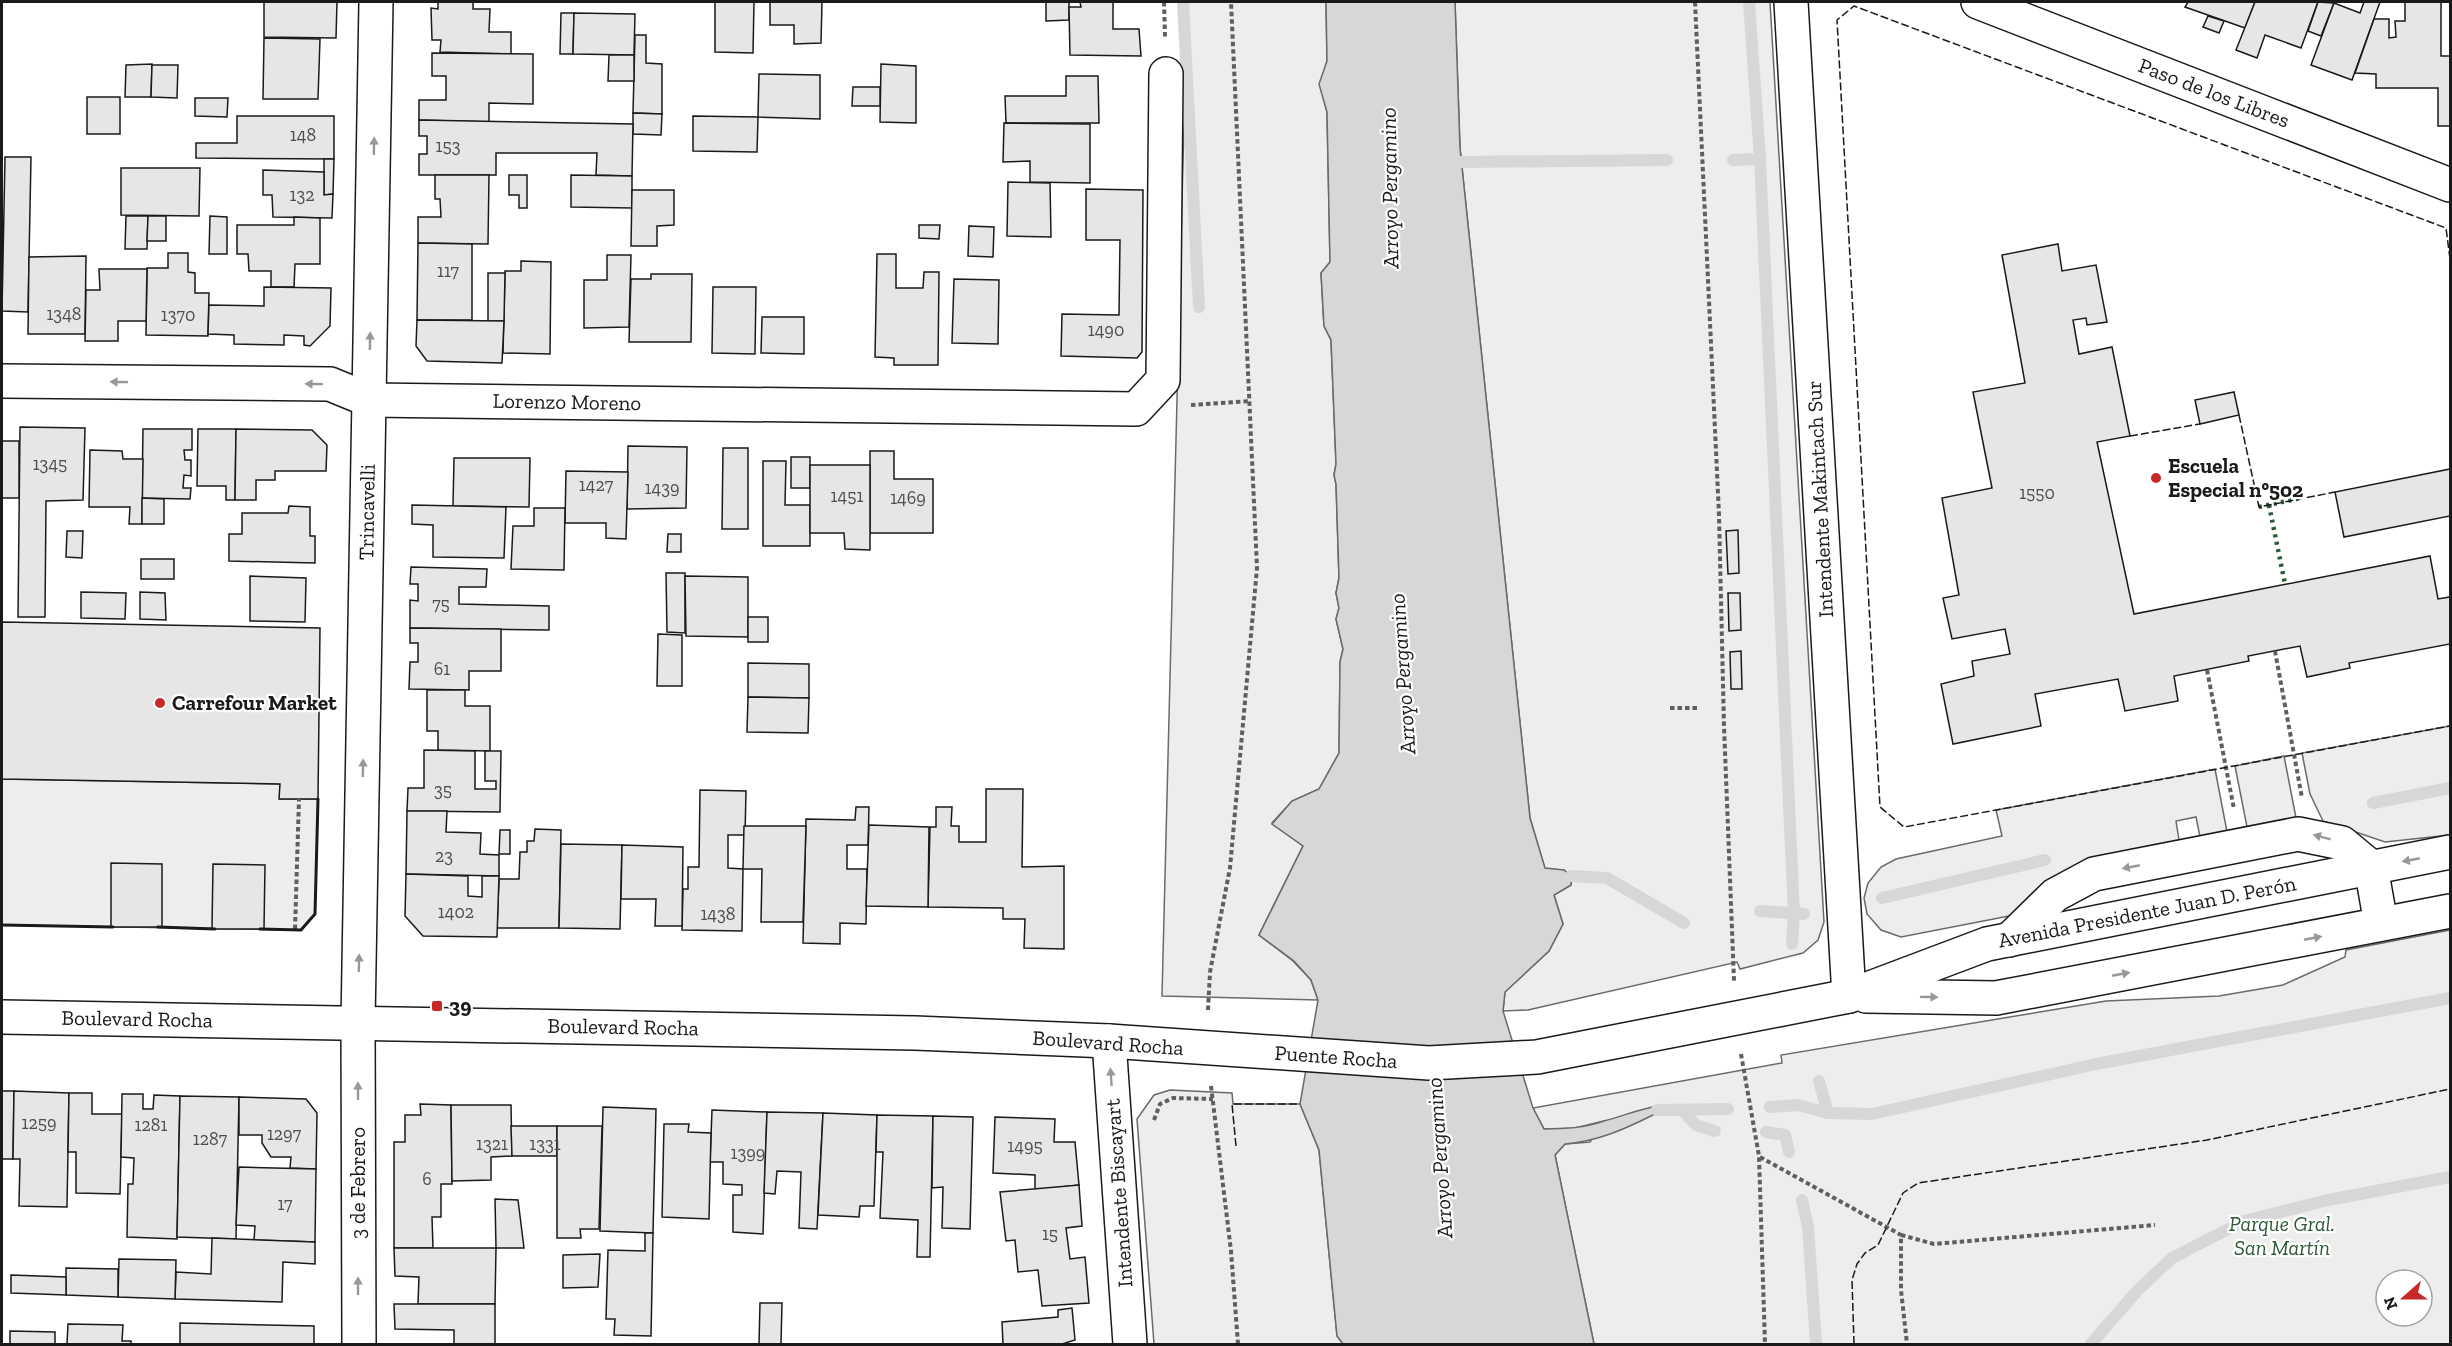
<svg xmlns="http://www.w3.org/2000/svg" width="2452" height="1346" viewBox="0 0 2452 1346" font-family="'Zilla Slab',serif">
<style>
.built{fill:#ededed;stroke:#6a6a6a;stroke-width:1.5;fill-rule:evenodd}
.water{fill:#d7d7d7;stroke:#6a6a6a;stroke-width:1.5}
.lines{fill:none;stroke-linecap:round;stroke-linejoin:round}
.stream{stroke:#d7d7d7;stroke-width:12}
.building{fill:#e6e6e6;stroke:#1a1a1a;stroke-width:1.5}
.minor-casing{stroke:#1a1a1a;stroke-width:36}
.major-casing{stroke:#1a1a1a;stroke-width:36}
.path{stroke:#5f5f5f;stroke-width:4;stroke-dasharray:4.5 3;stroke-linecap:butt}
.minor{stroke:#fff;stroke-width:33}
.major{stroke:#fff;stroke-width:33}
.hedge{stroke:#2b5a34;stroke-width:4.5;stroke-dasharray:3 4.5;stroke-linecap:butt}
.fence{stroke:#1a1a1a;stroke-width:1.5;stroke-dasharray:8 3;stroke-linecap:butt}
.wall{stroke:#1a1a1a;stroke-width:3}
.oneway{fill:#989898}
.poi-dot{fill:#c62828;stroke:#fff;stroke-width:2}
.labels{text-anchor:middle;stroke-width:4.5;stroke-linejoin:round;paint-order:stroke}
.number-label{font-size:18px;fill:#4d4d4d}
.street-label{font-size:21px;fill:#1a1a1a;stroke:#fff}
.poi-label{font-size:21px;font-weight:bold;fill:#1a1a1a;stroke:#fff;text-anchor:start}
.park-label{font-size:21px;font-style:italic;fill:#2b5a34;stroke:#fff}
.water-label{font-size:22px;font-style:italic;fill:#1a1a1a;stroke:#fff}
</style>
<rect width="100%" height="100%" fill="#fff"/>
<g class="built">
<path d="M1187,2H1326L1327,61L1320,84L1327,112L1330,262L1321,273L1324,326L1331,340L1336,464L1334,475L1336,484L1339,578L1336,593L1339,608L1336,619L1343,649L1340,662L1339,753L1319,789L1292,801L1272,823L1303,846L1259,935L1293,961L1311,980L1318,1000L1162,996Z"/>
<path d="M1455,2H1770L1824,922L1818,940L1803,953L1740,969L1737,962L1528,1010L1503,1011L1505,992L1549,951L1563,924L1554,895L1571,885V877L1564,870L1545,869L1530,818L1460,148Z"/>
<path d="M2450,726V835L2385,842L2323,821L2310,794L2302,753Z"/>
<path d="M2284,756L2297,823L2248,832L2235,766Z"/>
<path d="M2215,769L2228,837L2201,842L2196,817L2176,821L2180,846L2028,906L2009,916L1901,937L1881,930L1867,914L1864,898L1868,883L1881,867L1896,859L2002,836L1996,810Z"/>
<path d="M2,779L280,784V799H318L315,914L301,930L2,925Z"/>
<path d="M2450,930V1344H1594L1555,1155L1565,1144L1590,1142L1604,1121L1575,1128L1544,1129L1533,1108L1782,1063L1781,1055L2106,1001L2219,996L2283,985L2345,957L2346,950ZM2386,1280H2422V1316H2386Z"/>
<path d="M1170,1090L1232,1093L1233,1104H1300L1319,1150L1337,1336L1343,1344H1154L1137,1119L1154,1095Z"/>
</g>
<path class="water" d="M1326,2H1455L1460,148L1530,818L1545,868L1564,870L1571,876V885L1554,895L1563,924L1549,951L1505,992L1503,1011L1533,1108L1544,1129C1565,1129 1584,1128 1604,1121C1623,1116 1639,1109 1658,1106L1655,1114C1625,1129 1599,1141 1565,1144L1555,1155L1594,1344H1343L1337,1336L1319,1150L1300,1104L1318,1000L1311,980L1294,961L1259,935L1303,846L1272,824L1292,801L1319,789L1339,753L1340,662L1343,649L1336,619L1339,608L1336,593L1339,578L1336,484L1334,475L1336,464L1331,340L1324,326L1321,273L1330,262L1327,112L1319,84L1327,61Z"/>
<g class="lines">
<g class="stream">
<path d="M1183,2L1199,307"/>
<path d="M1749,2L1760,159L1794,914L1792,944"/>
<path d="M1733,160L1760,159"/>
<path d="M1461,162L1667,160"/>
<path d="M2373,803L2450,788"/>
<path d="M1571,876L1607,878L1684,923"/>
<path d="M1882,898L2045,860"/>
<path d="M1760,911L1804,914"/>
<path d="M1819,1081L1828,1113"/>
<path d="M1770,1107L1798,1105L1828,1113L1872,1114L2096,1064L2450,998"/>
<path d="M1657,1110L1728,1109"/>
<path d="M1682,1110L1696,1125L1715,1131"/>
<path d="M1766,1132L1785,1135L1789,1152"/>
<path d="M1802,1200L1808,1227L1816,1344"/>
<path d="M2091,1344L2136,1292L2172,1258L2244,1221L2328,1200L2450,1177"/>
</g>
</g>
<g class="building">
<path d="M264,2H337L336,38L264,37Z"/>
<path d="M438,2H473V9H490L489,32H511V54L440,52L441,40H432L431,8L438,9Z"/>
<path d="M715,2H754L753,53L715,52Z"/>
<path d="M770,2H822L821,43L794,44V25H770Z"/>
<path d="M1046,2H1069V20L1046,21Z"/>
<path d="M1080,2H1113V29H1139L1141,56L1070,55L1069,7H1081Z"/>
<path d="M2188,2H2255L2245,28L2185,7Z"/>
<path d="M2255,2H2318L2301,48L2265,35L2257,58L2236,50Z"/>
<path d="M2318,2L2334,3L2321,36L2308,31Z"/>
<path d="M2364,2H2380L2352,80L2311,65L2334,3L2360,13Z"/>
<path d="M2405,2H2441V56H2450V43V126H2438V88H2376V74L2355,73L2374,19H2389V38L2396,37L2395,21H2405Z"/>
<path d="M561,13H574L573,54H560Z"/>
<path d="M574,13L635,14L634,55L573,54Z"/>
<path d="M2208,16L2224,21L2219,33L2203,27Z"/>
<path d="M635,35H646V63L662,64V114L633,113Z"/>
<path d="M264,38L320,39L318,99H263Z"/>
<path d="M432,53L533,54V104L489,103V122L419,120V100H446V76H432Z"/>
<path d="M609,55H634V81H608Z"/>
<path d="M152,64L151,97H125L126,65Z"/>
<path d="M881,64L916,66V123L880,122Z"/>
<path d="M152,65H178L177,98L151,97Z"/>
<path d="M759,74L820,75V119L758,117Z"/>
<path d="M1066,76H1098L1099,123H1006L1005,96H1066Z"/>
<path d="M853,87H880V106H852Z"/>
<rect x="87" y="97" width="33" height="37"/>
<path d="M195,98H228L227,117L195,116Z"/>
<path d="M633,113L662,114L661,135L633,134Z"/>
<path d="M237,116H334V159L196,158V143H237Z"/>
<path d="M693,116L758,117L757,152L693,151Z"/>
<path d="M419,120L633,124L632,176L596,175L597,153H496V175H419V154H427V136H419Z"/>
<path d="M1004,123L1090,124V183L1030,182V161L1003,162Z"/>
<path d="M5,157H31L28,312L2,311Z"/>
<path d="M324,159H334L333,194L324,195Z"/>
<path d="M121,168H200L199,216L121,215Z"/>
<path d="M263,170L324,172V195L333,194L332,218L273,217L272,195H263Z"/>
<path d="M435,175H489L488,244L418,243V217H441L440,199H435Z"/>
<path d="M509,175H527V208H519V195H509Z"/>
<path d="M571,175L632,176V208L571,207Z"/>
<path d="M1008,182L1050,183L1051,237L1007,236Z"/>
<path d="M1086,189L1143,190L1142,352L1137,358L1061,356L1062,314L1119,315L1120,240H1086Z"/>
<path d="M632,190H674V225L657,226V246H631Z"/>
<path d="M126,216H148L147,249H125Z"/>
<path d="M148,216H166V241H147Z"/>
<path d="M210,216L227,217V254H209Z"/>
<path d="M294,217L320,218V264H295L294,287H271V271H249L248,254H237V225H294Z"/>
<path d="M919,225H940L939,239L919,238Z"/>
<path d="M969,226L994,227L993,257L968,256Z"/>
<path d="M418,243L472,244V320H417Z"/>
<path d="M2058,244L2062,271L2096,265L2107,322L2087,325L2086,318L2073,320L2079,354L2112,347L2130,436L2097,442L2134,614L2430,556L2438,599L2450,597V644L2349,663L2350,668L2307,677L2300,646L2248,656L2249,661L2174,676L2178,701L2125,711L2118,679L2035,694L2041,726L1953,744L1941,684L1974,676L1972,661L2010,654L2005,629L1952,639L1943,598L1959,595L1942,498L1992,488L1973,392L2025,383L2002,255Z"/>
<path d="M168,253H188V272L195,273V293H209L208,336L146,335L147,268H168Z"/>
<path d="M877,254H896V288H923L924,272H939L938,365H894V358L875,357Z"/>
<path d="M607,255H631L629,327L584,328V280H607Z"/>
<path d="M86,256L85,334H28L29,257Z"/>
<path d="M521,261L551,262L550,354L503,353L505,271H521Z"/>
<path d="M99,269H147L146,321H118V341H85L86,290H100Z"/>
<path d="M488,273H505L504,321H488Z"/>
<path d="M651,274H692L691,342H629L631,279H651Z"/>
<path d="M954,279L999,280L998,344L952,343Z"/>
<path d="M264,287L331,288L330,326L310,346L304,345V336L284,335V345L234,344V335L208,334L209,305L264,306Z"/>
<path d="M713,287H756L755,354L712,353Z"/>
<path d="M762,317H804V354L761,353Z"/>
<path d="M417,320L504,321L502,363L427,361L416,346Z"/>
<path d="M2234,392L2239,415L2200,424L2195,400Z"/>
<path d="M20,427L85,428L83,500L46,501L45,617H18Z"/>
<path d="M143,429H192V450H184L185,460H191V476L184,475L183,488H191L190,499L142,498Z"/>
<path d="M198,429H236L235,500H226V486H197Z"/>
<path d="M236,429L312,430L327,445L326,471H275V480H256V500H235Z"/>
<rect x="2" y="441" width="17" height="57"/>
<path d="M628,446L687,447L686,508L627,509Z"/>
<path d="M723,448H748V529H722Z"/>
<path d="M90,450L122,451L123,459H143L142,524H129L130,507H89Z"/>
<path d="M870,451H894V479H933V533H870Z"/>
<rect x="791" y="457" width="19" height="31"/>
<path d="M454,458H530L529,507L453,506Z"/>
<path d="M763,461H786L785,505H810V546H763Z"/>
<path d="M810,465H870V550L845,549L844,533H810Z"/>
<path d="M2450,469V516L2344,537L2335,492Z"/>
<path d="M566,471L628,472L626,539L606,538V523H565Z"/>
<path d="M142,498L164,499V524H142Z"/>
<path d="M412,505L506,507L504,558L433,557V525L412,524Z"/>
<path d="M289,506L310,507V536H315V563L229,561V534H242V513H288Z"/>
<path d="M534,508H565L564,570L511,569L513,526H534Z"/>
<path d="M1738,530L1739,573L1728,574L1726,531Z"/>
<path d="M67,531H83L82,558L66,557Z"/>
<path d="M668,534H681V552H667Z"/>
<rect x="141" y="559" width="33" height="20"/>
<path d="M411,567L487,569L486,587H459V604L549,606V630L410,628V600L418,601V584H410Z"/>
<path d="M666,573H685V633L667,632Z"/>
<path d="M250,576L306,578L305,622L250,621Z"/>
<path d="M685,576L748,577V637L686,636Z"/>
<path d="M81,592L126,593L125,619L81,618Z"/>
<path d="M140,592L165,593L166,620L140,619Z"/>
<path d="M1728,593H1740L1741,630L1729,631Z"/>
<rect x="748" y="617" width="20" height="25"/>
<path d="M2,622L320,628L318,799H279L280,784L2,779Z"/>
<path d="M410,628L501,629V671H469V690L409,689L410,662H418V643H410Z"/>
<path d="M658,634L682,635V686H657Z"/>
<path d="M1741,651L1742,689H1731L1730,652Z"/>
<path d="M748,663L809,664V698L748,697Z"/>
<path d="M427,690H465V706H490V751L438,750V731H427Z"/>
<path d="M748,697L809,698L808,733L747,732Z"/>
<path d="M424,750L475,751V789H496V781H485V751H501L500,812L407,811L408,788H424Z"/>
<path d="M986,789H1023L1022,867L1064,866V949L1024,948L1025,919H1003V908L928,907L930,827H936V807H952L951,826H959V842H986Z"/>
<path d="M700,790L746,791L745,835H728V868L743,869L742,931L682,930L683,889H688V867H699Z"/>
<path d="M856,807H869L868,845H847V869H867L866,924L840,923V944L803,943L806,819L855,820Z"/>
<path d="M407,811H447L446,832L481,833L480,854L499,855V876L406,874Z"/>
<path d="M869,825L929,827L928,907L866,906Z"/>
<path d="M744,826H806L803,922H761L762,869H743Z"/>
<path d="M535,829L561,830L559,928H497L499,879H519L520,852H527V841H534Z"/>
<path d="M500,830H510V854H499Z"/>
<path d="M561,844L622,845L620,929L559,928Z"/>
<path d="M622,845L683,847L682,926H655L656,899H621Z"/>
<path d="M111,863L162,864V927H111Z"/>
<path d="M213,864L265,865L264,929H212Z"/>
<path d="M406,874L468,876V896L482,897V876H499L497,937L423,936L405,916Z"/>
<path d="M2,1091H14L13,1159H2Z"/>
<path d="M14,1091L69,1093L67,1207L19,1206L20,1159H13Z"/>
<path d="M69,1093H92V1114H122L120,1194L76,1193V1152H68Z"/>
<path d="M122,1094H143V1109H153L154,1095L180,1096L177,1239L127,1237L128,1184H133L134,1158L121,1157Z"/>
<path d="M180,1096L239,1097L236,1239L177,1237Z"/>
<path d="M239,1097L306,1099L317,1113L316,1169L290,1168L291,1157H271L262,1143V1135H239Z"/>
<path d="M420,1104L451,1105L452,1184H441V1217H432L433,1248H394V1142H405V1115H421Z"/>
<path d="M451,1105H511L512,1156L491,1157V1180L452,1181Z"/>
<path d="M603,1107L656,1109L653,1233L600,1231Z"/>
<path d="M712,1110L767,1112L763,1234L733,1232V1195H742V1185L723,1184V1162H710Z"/>
<path d="M767,1112L823,1113L817,1229L799,1228L801,1172L777,1171L775,1194L764,1193Z"/>
<path d="M823,1113L877,1115L874,1206H860L859,1217L818,1215Z"/>
<path d="M877,1115L933,1116L930,1257H917L918,1220L880,1218L883,1152H876Z"/>
<path d="M933,1116L973,1117L970,1229L942,1228L943,1187L932,1188Z"/>
<path d="M995,1117L1055,1119L1054,1142H1075L1079,1185L1035,1190V1175L993,1173Z"/>
<path d="M664,1124H689L688,1132L711,1133L709,1219L662,1217Z"/>
<path d="M511,1126H557V1156H512Z"/>
<path d="M557,1126H602L599,1229H580L581,1238H557Z"/>
<path d="M239,1167L316,1169L315,1242L254,1240L255,1226L236,1225Z"/>
<path d="M1079,1185L1082,1226L1066,1228L1070,1259L1085,1257L1089,1303L1042,1306L1038,1270L1018,1272L1015,1240L1006,1241L1000,1192Z"/>
<path d="M495,1199L518,1200L524,1248H496Z"/>
<path d="M645,1233H653L651,1336L614,1335L615,1319H606L608,1250L645,1251Z"/>
<path d="M212,1238L315,1242V1264L283,1262L282,1302L175,1299L176,1272L211,1274Z"/>
<path d="M394,1248H496L495,1304H418L419,1277L395,1276Z"/>
<path d="M600,1254L598,1287L563,1288V1255Z"/>
<path d="M119,1259L176,1260L175,1299L118,1297Z"/>
<path d="M66,1268L118,1269V1297L66,1295Z"/>
<path d="M11,1275L66,1277V1295L11,1293Z"/>
<path d="M760,1303H782L781,1344H759Z"/>
<path d="M394,1304H495V1344H454V1330L395,1329Z"/>
<path d="M1072,1308L1075,1340L1062,1344H1003L1002,1322L1058,1317V1310Z"/>
<path d="M180,1323L314,1326V1344H180Z"/>
<path d="M68,1324L123,1325L122,1341H131V1344H67Z"/>
<path d="M10,1331L55,1332V1344H10Z"/>
</g>
<g class="lines">
<defs>
<g id="minor">
<path d="M1791,2L1849,996"/>
<path d="M1978,2L2450,185"/>
<path d="M2,381L330,384L369,400L1136,409L1163,380L1166,74"/>
<path d="M2009,940L2055,895L2094,874L2298,834L2342,843L2371,867L2381,924"/>
<path d="M1109,1041L1130,1344"/>
<path d="M359,1344L358,1022L376,2"/>
</g>
<g id="major">
<path d="M1866,996L1996,998L2450,911"/>
<path d="M2,1017L915,1033L1109,1041L1429,1063L1537,1057L1849,996L1987,944L2450,852"/>
</g>
</defs>
<use href="#minor" class="minor-casing"/>
<use href="#major" class="major-casing"/>
<g class="path">
<path d="M1164,2L1165,37"/>
<path d="M1695,2L1719,515L1724,726L1734,981"/>
<path d="M1191,405L1250,401"/>
<path d="M2275,651L2302,798"/>
<path d="M2207,670L2234,809"/>
<path d="M1670,708H1698"/>
<path d="M295,929L299,799"/>
<path d="M1208,1010L1210,972L1230,868L1257,568L1231,2"/>
<path d="M1741,1054L1759,1156L1765,1344"/>
<path d="M1211,1086L1231,1251L1238,1344"/>
<path d="M1154,1120L1160,1104L1173,1098L1213,1099"/>
<path d="M1760,1157L1901,1235V1290L1907,1344"/>
<path d="M1901,1235L1934,1244L2155,1225"/>
</g>
<use href="#minor" class="minor"/>
<use href="#major" class="major"/>
<g class="hedge">
<path d="M2269,505L2285,584"/>
<path d="M2259,507L2301,498"/>
</g>
<g class="fence">
<path d="M2450,259L2446,228L1854,6L1837,20L1880,807L1904,827L2450,726"/>
<path d="M2239,415L2259,507L2335,492"/>
<path d="M2130,436L2200,424"/>
<path d="M1236,1146L1232,1104H1300"/>
<path d="M1854,1344L1852,1280L1857,1264L1865,1253L1878,1245L1903,1193L1918,1183L2207,1140L2450,1089"/>
</g>
<g class="wall">
<path d="M2,925L113,927"/>
<path d="M158,927L215,929"/>
<path d="M260,929L301,930L315,914L318,799"/>
</g>
</g>
<defs><path id="oneway-solid" d="M-6-.8H1V-3.2L6.5 0L1 3.2V.8H-6Z" transform="scale(1.5)"/></defs>
<g class="oneway">
<use href="#oneway-solid" transform="translate(374 146) rotate(-89)"/>
<use href="#oneway-solid" transform="translate(370 341) rotate(-89)"/>
<use href="#oneway-solid" transform="translate(119 382) rotate(-179)"/>
<use href="#oneway-solid" transform="translate(314 384) rotate(-179)"/>
<use href="#oneway-solid" transform="translate(363 768) rotate(-89)"/>
<use href="#oneway-solid" transform="translate(2322 837) rotate(-165)"/>
<use href="#oneway-solid" transform="translate(2411 860) rotate(169)"/>
<use href="#oneway-solid" transform="translate(2131 867) rotate(169)"/>
<use href="#oneway-solid" transform="translate(2313 938) rotate(-11)"/>
<use href="#oneway-solid" transform="translate(359 963) rotate(-89)"/>
<use href="#oneway-solid" transform="translate(2121 974) rotate(-11)"/>
<use href="#oneway-solid" transform="translate(1929 997) rotate(1)"/>
<use href="#oneway-solid" transform="translate(1111 1077) rotate(-94)"/>
<use href="#oneway-solid" transform="translate(358 1091) rotate(-90)"/>
<use href="#oneway-solid" transform="translate(358 1286) rotate(-90)"/>
</g>
<g class="poi-dot">
<circle cx="2156" cy="478" r="6"/>
<circle cx="160" cy="703" r="6"/>
<rect x="431" y="1000" width="12" height="12" rx="3"/>
</g>
<g class="labels">
<g class="number-label">
<text x="303" y="141">148</text>
<text x="448" y="152">153</text>
<text x="302" y="201">132</text>
<text x="448" y="277">117</text>
<text x="64" y="320">1348</text>
<text x="178" y="321">1370</text>
<text x="1106" y="336">1490</text>
<text x="50" y="470">1345</text>
<text x="596" y="491">1427</text>
<text x="662" y="494">1439</text>
<text x="2037" y="499">1550</text>
<text x="847" y="502">1451</text>
<text x="908" y="504">1469</text>
<text x="441" y="610">75</text>
<text x="442" y="675">61</text>
<text x="443" y="796">35</text>
<text x="444" y="862">23</text>
<text x="456" y="918">1402</text>
<text x="718" y="920">1438</text>
<text x="39" y="1129">1259</text>
<text x="151" y="1131">1281</text>
<text x="284" y="1140">1297</text>
<text x="210" y="1145">1287</text>
<text x="492" y="1150">1321</text>
<text x="545" y="1150">1331</text>
<text x="1025" y="1152">1495</text>
<text x="748" y="1159">1399</text>
<text x="427" y="1185">6</text>
<text x="285" y="1210">17</text>
<text x="1050" y="1240">15</text>
</g>
<g class="street-label">
<text transform="translate(2214 93) rotate(21)" y="7">Paso de los Libres</text>
<text transform="translate(567 402) rotate(1)" y="7">Lorenzo Moreno</text>
<text transform="translate(1820 499) rotate(-93)" y="7">Intendente Makintach Sur</text>
<text transform="translate(367 512) rotate(-89)" y="7">Trincavelli</text>
<text transform="translate(2147 912) rotate(-11)" y="7">Avenida Presidente Juan D. Perón</text>
<text transform="translate(137 1019) rotate(1)" y="7">Boulevard Rocha</text>
<text transform="translate(623 1027) rotate(1)" y="7">Boulevard Rocha</text>
<text transform="translate(1108 1043) rotate(4)" y="7">Boulevard Rocha</text>
<text transform="translate(1336 1057) rotate(4)" y="7">Puente Rocha</text>
<text transform="translate(358 1183) rotate(-90)" y="7">3 de Febrero</text>
<text transform="translate(1119 1193) rotate(-94)" y="7">Intendente Biscayart</text>
</g>
<g class="poi-label">
<text x="2168" y="473">Escuela<tspan x="2168" dy="24">Especial n°502</tspan></text>
<text x="172" y="710">Carrefour Market</text>
<text x="449" y="1013">39</text>
</g>
<g class="park-label">
<text x="2282" y="1231">Parque Gral.<tspan x="2282" dy="24">San Martín</tspan></text>
</g>
<g class="water-label">
<text transform="translate(1389 188) rotate(-91)" y="8">Arroyo Pergamino</text>
<text transform="translate(1402 674) rotate(-94)" y="8">Arroyo Pergamino</text>
<text transform="translate(1439 1158) rotate(-94)" y="8">Arroyo Pergamino</text>
</g>
</g>
<rect width="2452" height="1346" fill="none" stroke="#1a1a1a" stroke-width="6"/>
<g transform="translate(2404 1298) rotate(249)"><circle r="28" fill="#ffffff" stroke="#a3a3a3" stroke-width="1.5"/>
<path d="M0-4.5L10 22L0 15L-10 22Z" fill="#c62828"/>
<text y="-9" font-size="16" font-weight="bold" text-anchor="middle" fill="#1a1a1a">N</text>
</g>
</svg>
